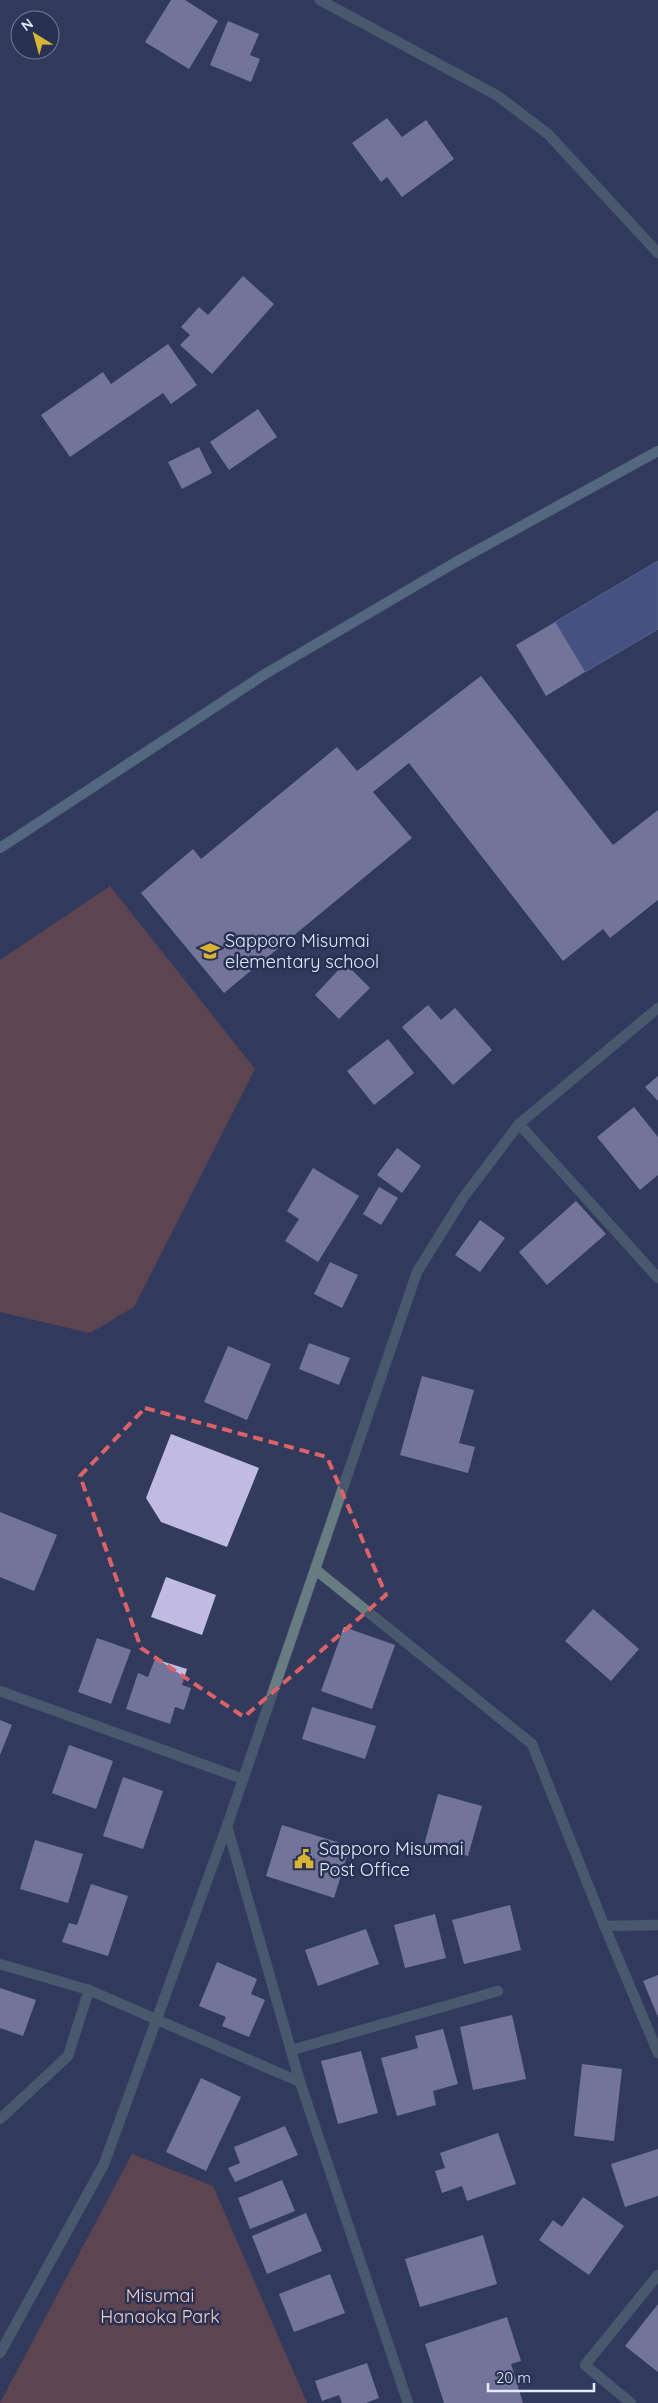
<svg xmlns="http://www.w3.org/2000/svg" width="658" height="2403" viewBox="0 0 658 2403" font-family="Quicksand,sans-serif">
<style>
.green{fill:#915144}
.water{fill:#5e6eab;stroke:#8693c4}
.building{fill:#c0bae4}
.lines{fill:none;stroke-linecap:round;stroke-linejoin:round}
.lane-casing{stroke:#4e5776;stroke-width:11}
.street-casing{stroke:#4e5776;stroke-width:11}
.secondary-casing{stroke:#4e5776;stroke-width:11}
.lane{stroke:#677d82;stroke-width:10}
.street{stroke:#677d82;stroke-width:10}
.secondary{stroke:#7da0a8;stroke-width:10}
.marked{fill:none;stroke:#da6268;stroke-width:4;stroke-dasharray:10 6;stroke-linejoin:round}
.labels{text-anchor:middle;stroke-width:5;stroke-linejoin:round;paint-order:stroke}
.poi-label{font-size:18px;fill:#e3eaff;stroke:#283151;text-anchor:start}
.park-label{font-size:18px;fill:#f5cac1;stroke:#283151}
</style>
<rect width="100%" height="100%" fill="#323b5c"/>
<g class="green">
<path d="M110,886L255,1069L134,1307L90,1333L0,1312V960Z"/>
<path d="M132,2154L213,2186L307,2403H0Z"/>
</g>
<path class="water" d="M658,561V629L585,672L555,622Z"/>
<g class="building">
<path d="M171,0H185L218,21L189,69L145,42Z"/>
<path d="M228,21L259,34L250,55L260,59L251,82L210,65Z"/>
<path d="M387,118L402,137L426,120L454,159L402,197L387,177L381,182L352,143Z"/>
<path d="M243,276L274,304L212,374L180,345L190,335L181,327L199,307L208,315Z"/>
<path d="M168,344L197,385L171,404L163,393L70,457L41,415L103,372L111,384Z"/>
<path d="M258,409L277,437L229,470L210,442Z"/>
<path d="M199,447L212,473L182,489L168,462Z"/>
<path d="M555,622L585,672L546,696L516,645Z"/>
<path d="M481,676L613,845L658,810V900L610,938L603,929L563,961L409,763L373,792L412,838L224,993L141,893L193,849L201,859L337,747L357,771Z"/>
<path d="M345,963L370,988L339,1019L315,995Z"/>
<path d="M428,1005L441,1020L455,1008L492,1050L453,1085L402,1027Z"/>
<path d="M388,1039L414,1073L374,1105L347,1071Z"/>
<path d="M658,1076V1101L645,1087Z"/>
<path d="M634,1107L658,1137V1175L640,1190L597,1137Z"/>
<path d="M397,1148L421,1166L402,1193L377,1175Z"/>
<path d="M313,1168L359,1196L318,1262L285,1241L299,1219L287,1211Z"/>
<path d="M379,1187L398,1198L381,1225L363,1214Z"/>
<path d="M576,1201L606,1234L547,1285L519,1252Z"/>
<path d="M480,1220L505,1238L480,1272L455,1255Z"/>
<path d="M330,1262L358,1275L342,1308L314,1294Z"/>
<path d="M309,1343L350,1358L339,1385L299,1369Z"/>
<path d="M228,1346L271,1364L247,1420L204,1402Z"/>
<path d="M422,1376L474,1390L459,1443L475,1447L468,1473L400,1455Z"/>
<path d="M171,1434L259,1468L227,1547L161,1522L146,1498Z"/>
<path d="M0,1512L57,1535L34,1591L0,1577Z"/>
<path d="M166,1577L216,1595L202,1635L151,1617Z"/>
<path d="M593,1609L639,1649L611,1681L565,1641Z"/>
<path d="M344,1627L395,1645L372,1709L321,1691Z"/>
<path d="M97,1638L131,1650L111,1704L78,1692Z"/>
<path d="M155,1659L187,1669L182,1685L191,1688L184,1710L175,1707L170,1724L126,1709L138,1673L148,1677Z"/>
<path d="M312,1707L376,1726L365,1759L302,1739Z"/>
<path d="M0,1720L12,1725L0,1755Z"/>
<path d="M69,1745L113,1761L96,1809L52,1793Z"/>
<path d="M123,1777L163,1791L143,1849L103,1836Z"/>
<path d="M438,1794L482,1806L468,1856L424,1845Z"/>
<path d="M282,1825L350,1846L334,1898L266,1876Z"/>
<path d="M35,1840L83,1854L68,1903L20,1889Z"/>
<path d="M91,1884L128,1896L108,1956L62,1942L69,1923L77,1925Z"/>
<path d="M510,1905L521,1950L464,1964L452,1920Z"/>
<path d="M435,1914L446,1958L405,1968L394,1925Z"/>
<path d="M366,1929L379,1964L318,1986L305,1950Z"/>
<path d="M217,1962L257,1979L251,1994L265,2000L249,2037L222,2026L226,2017L199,2006Z"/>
<path d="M658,1975V2017L643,1981Z"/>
<path d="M0,1988L36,2000L23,2036L0,2028Z"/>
<path d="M512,2015L526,2079L473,2090L460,2027Z"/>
<path d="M443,2029L458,2084L433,2091L436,2105L397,2116L381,2058L418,2048L415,2036Z"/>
<path d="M361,2051L378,2113L338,2124L321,2061Z"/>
<path d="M582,2064L622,2069L614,2141L574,2136Z"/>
<path d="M201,2078L241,2097L206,2171L166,2152Z"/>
<path d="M285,2126L298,2155L235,2182L228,2168L240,2163L234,2147Z"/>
<path d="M498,2133L516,2184L467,2201L462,2186L442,2193L435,2171L445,2168L440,2153Z"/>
<path d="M658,2149V2196L625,2207L611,2164Z"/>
<path d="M282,2180L295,2211L250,2229L238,2198Z"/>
<path d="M583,2197L624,2226L589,2275L539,2240L553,2220L562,2227Z"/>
<path d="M306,2213L322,2251L267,2274L252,2236Z"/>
<path d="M483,2235L497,2284L420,2307L405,2259Z"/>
<path d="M330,2274L345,2313L294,2332L279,2294Z"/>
<path d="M658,2304V2372L625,2346Z"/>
<path d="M507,2317L521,2361L511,2364L523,2403H444L425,2344Z"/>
<path d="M367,2363L379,2398L366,2403H342L339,2395L322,2401L315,2381Z"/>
</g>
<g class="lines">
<defs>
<g id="lane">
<path d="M0,1691L243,1779"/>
<path d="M292,2050L498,1991"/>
<path d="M0,2119L68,2056L89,1990"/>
</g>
<g id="street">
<path d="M320,0L498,96L548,134L658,253"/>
<path d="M519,1124L658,1278"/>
<path d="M316,1570L532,1744L602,1920L658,2053"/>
<path d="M227,1826L300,2082L408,2403"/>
<path d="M604,1926L658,1925"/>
<path d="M0,1964L89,1990L300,2082"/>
<path d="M0,2353L104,2164L227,1826L417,1272L463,1198L519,1124L658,1008"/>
<path d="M631,2403L585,2365L658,2275"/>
</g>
<path id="secondary" d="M0,848L265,674L456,562L658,451"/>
</defs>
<use href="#lane" class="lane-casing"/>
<use href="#street" class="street-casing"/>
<use href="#secondary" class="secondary-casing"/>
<use href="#lane" class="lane"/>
<use href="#street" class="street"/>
<use href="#secondary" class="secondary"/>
</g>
<path d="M0 0H658V2403H0ZM145,1408L327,1457L386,1595L244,1717L141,1648L80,1476Z" fill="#323b5c" fill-opacity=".55" fill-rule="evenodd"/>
<path class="marked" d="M145,1408L327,1457L386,1595L244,1717L141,1648L80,1476Z"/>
<defs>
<symbol id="school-bare" viewBox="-9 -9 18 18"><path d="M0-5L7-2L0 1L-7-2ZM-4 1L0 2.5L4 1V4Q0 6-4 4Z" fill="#d9b434" stroke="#283151" stroke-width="2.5" paint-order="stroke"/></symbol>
<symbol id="civic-bare" viewBox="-9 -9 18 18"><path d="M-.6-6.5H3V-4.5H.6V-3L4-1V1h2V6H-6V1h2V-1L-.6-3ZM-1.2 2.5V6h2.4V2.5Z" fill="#d9b434" stroke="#283151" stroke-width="2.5" paint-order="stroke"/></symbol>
</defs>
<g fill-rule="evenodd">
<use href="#school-bare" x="196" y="937" width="28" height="28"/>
<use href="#civic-bare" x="290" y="1845" width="28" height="28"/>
</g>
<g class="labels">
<g class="poi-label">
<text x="225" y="947">Sapporo Misumai<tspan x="225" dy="21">elementary school</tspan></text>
<text x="319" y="1855">Sapporo Misumai<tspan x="319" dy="21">Post Office</tspan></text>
</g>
<g class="park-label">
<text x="160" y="2302">Misumai<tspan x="160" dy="21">Hanaoka Park</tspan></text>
</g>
</g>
<g transform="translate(35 35) rotate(323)"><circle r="24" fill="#283151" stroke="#737b97"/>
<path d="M0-4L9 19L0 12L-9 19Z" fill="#d9b434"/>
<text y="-8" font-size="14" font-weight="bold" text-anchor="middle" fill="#e3eaff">N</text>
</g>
<path d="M488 2383v8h106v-8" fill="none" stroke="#e3eaff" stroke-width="2.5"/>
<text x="496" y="2383" font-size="15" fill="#e3eaff" stroke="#283151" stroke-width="4" paint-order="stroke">20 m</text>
</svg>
